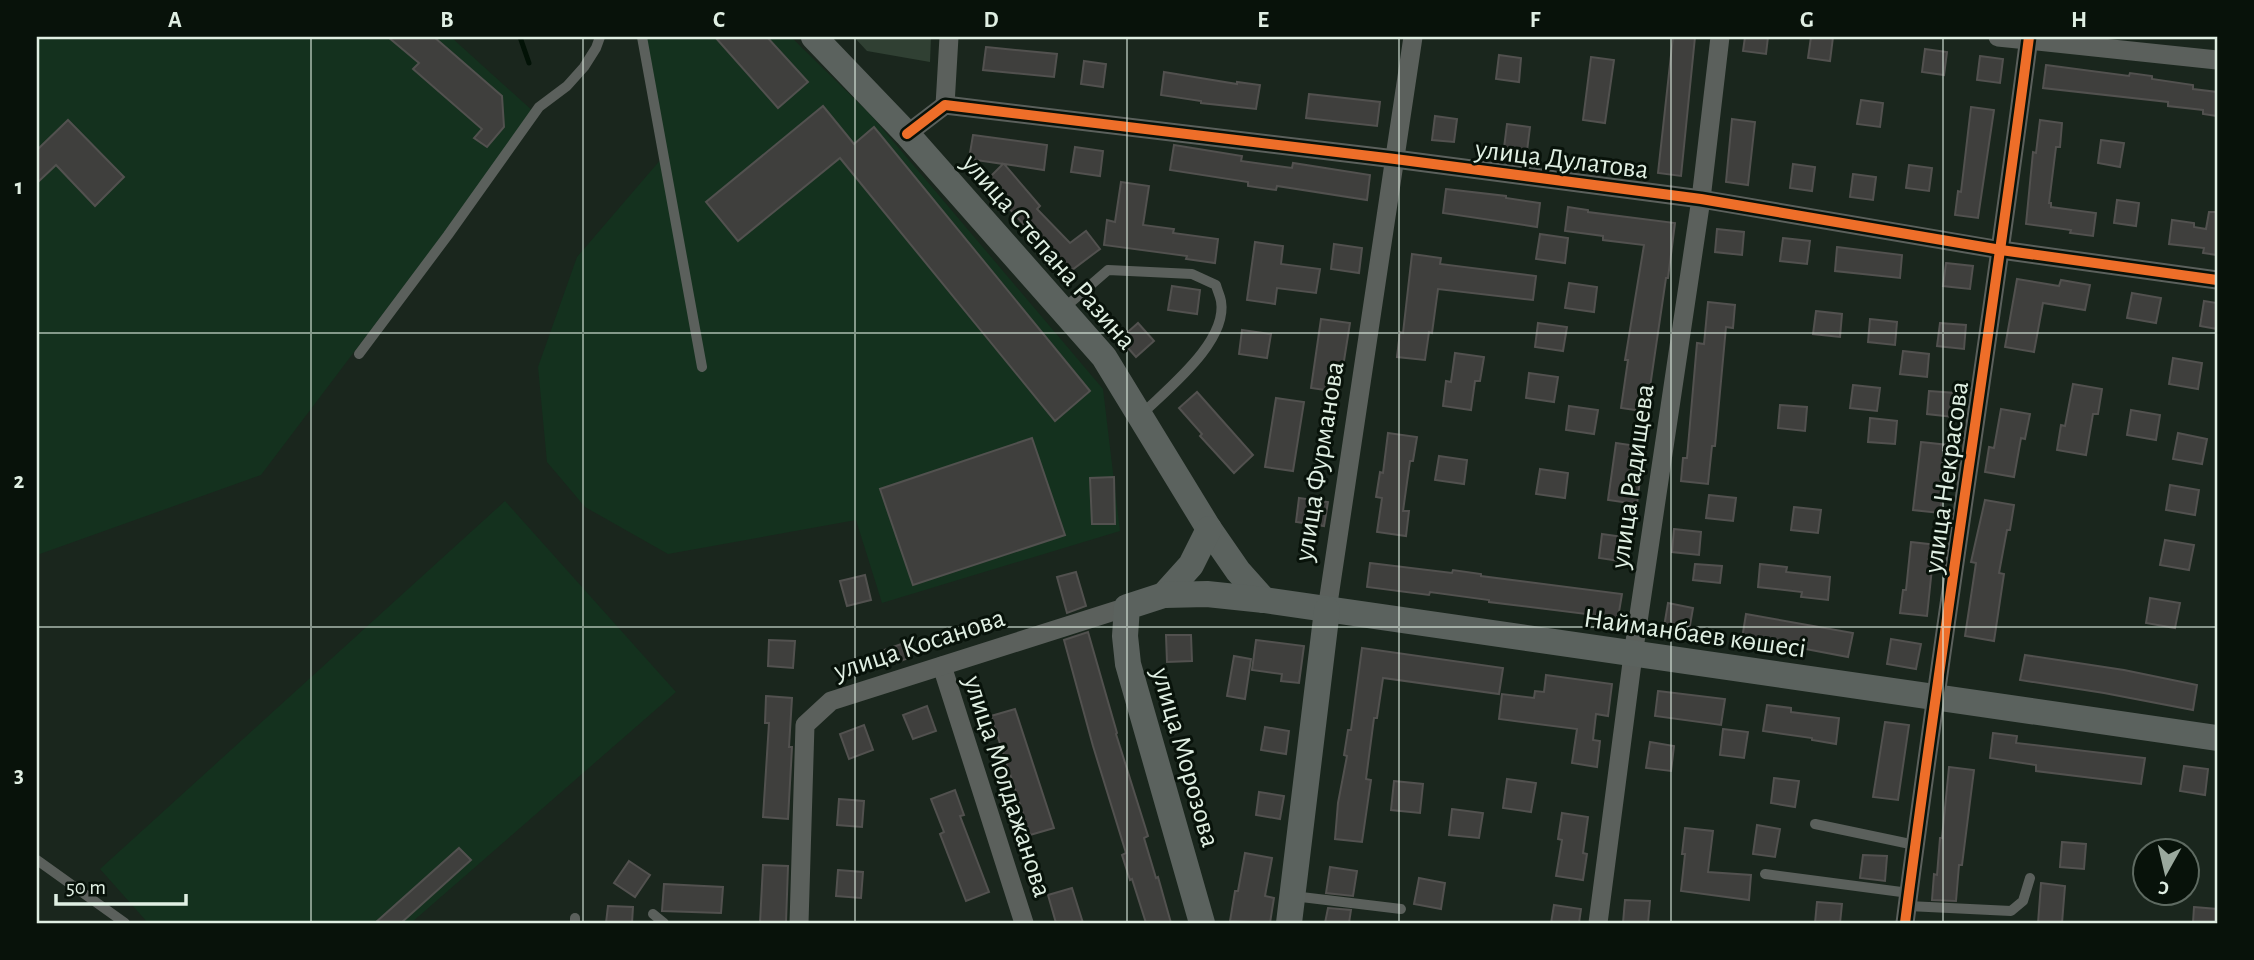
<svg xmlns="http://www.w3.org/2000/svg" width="2254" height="960" viewBox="0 0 2254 960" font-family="'Alegreya Sans',sans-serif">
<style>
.built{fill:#14311e}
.green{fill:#304033}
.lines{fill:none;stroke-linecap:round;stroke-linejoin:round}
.stream{stroke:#021206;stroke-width:5}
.building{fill:#3f3f3d;stroke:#52514f;stroke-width:2}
.service{stroke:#5b605c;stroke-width:10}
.minor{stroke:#5b605c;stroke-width:19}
.secondary{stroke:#5b625e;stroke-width:26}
.cycleway-casing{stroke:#08120a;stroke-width:15}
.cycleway{stroke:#ee6e29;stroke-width:10}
.grid{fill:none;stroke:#e0efe3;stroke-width:2;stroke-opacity:0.55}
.labels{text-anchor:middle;stroke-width:6;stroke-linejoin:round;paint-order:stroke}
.street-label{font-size:28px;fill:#e0efe3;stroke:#08120a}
.neatline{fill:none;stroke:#e0efe3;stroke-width:2.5}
.grid-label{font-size:23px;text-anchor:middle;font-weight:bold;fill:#e0efe3}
</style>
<rect width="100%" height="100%" fill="#1a261d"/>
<g class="built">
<path d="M37,37H451L535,113L261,475L37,555Z"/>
<path d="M637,37H791L870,114L1103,389L1120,531L882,603L856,520L668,554L585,507L547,462L538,367L577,257L662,158Z"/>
<path d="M505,501L676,692L411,923H148L100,869Z"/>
</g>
<path class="green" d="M854,37H931L930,62L867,51Z"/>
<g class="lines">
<path class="stream" d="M520,37L529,63"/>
</g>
<g class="building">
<path d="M388,37H434L502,96L504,127L487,147L474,138L482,129L413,69L419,63Z"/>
<path d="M715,37H767L808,82L778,108Z"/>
<path d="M1673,37H1695L1681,176L1658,173Z"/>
<path d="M1745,37H1768L1766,54L1743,51Z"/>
<path d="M1811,37H1833L1830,61L1808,58Z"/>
<path d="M986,47L1057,54L1054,77L983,70Z"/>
<path d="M1925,49L1947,52L1944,75L1922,72Z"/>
<path d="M1499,55L1521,58L1519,82L1496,79Z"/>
<path d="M1980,56L2003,59L2000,83L1977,80Z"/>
<path d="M1591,57L1614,60L1605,123L1583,120Z"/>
<path d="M1084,61L1106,64L1103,87L1081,84Z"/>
<path d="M2046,65L2129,76L2130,73L2152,76V79L2193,85V89L2217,92V116L2203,114V110L2168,106V102L2043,88Z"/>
<path d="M1164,72L1237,84V82L1260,85L1256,109L1201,103V101L1161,95Z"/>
<path d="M1309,94L1380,102L1377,126L1306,118Z"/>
<path d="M1861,100L1883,103L1880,127L1857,124Z"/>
<path d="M823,106L854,144L874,127L1090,391L1055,421L840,158L738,241L706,202Z"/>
<path d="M1971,107L1994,110L1978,218L1955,215L1958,191L1961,192Z"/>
<path d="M1435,116L1457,119L1454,142L1432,140Z"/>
<path d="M1732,119L1755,122L1748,185L1726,182Z"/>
<path d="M68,120L124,177L95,206L56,165L37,183V150Z"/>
<path d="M2040,120L2062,123L2060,147H2056L2049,203H2051V207L2096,213L2093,236L2070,233L2071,230L2026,224L2033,152L2036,153Z"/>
<path d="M1507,124L1530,127L1527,151L1504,148Z"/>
<path d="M973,135L1047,145L1044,170L1004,164L1040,206L1037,209L1070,243L1086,231L1100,249L1068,273L1047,246L1045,248L1007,206L1010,203L986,181L1003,164L969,159Z"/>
<path d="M2101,140L2124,143L2120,167L2098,163Z"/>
<path d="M1174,145L1242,156L1241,161L1292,168L1293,163L1370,175L1367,200L1277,186L1276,190L1248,186V182L1170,170Z"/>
<path d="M1075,147L1103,151L1100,176L1071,172Z"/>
<path d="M1793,164L1815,167L1812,191L1790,188Z"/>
<path d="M1909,165L1932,168L1929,191L1906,188Z"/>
<path d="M1853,174L1876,177L1873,200L1850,197Z"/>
<path d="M1121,182L1149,186L1143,225L1174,229L1173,233L1218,239L1215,263L1186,259L1187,256L1104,245L1107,220L1115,222Z"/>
<path d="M1446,189L1506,196V198L1540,203L1537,227L1443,213Z"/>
<path d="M2117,200L2139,203L2136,226L2114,223Z"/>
<path d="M1568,207L1588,210V212L1675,223L1668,278H1666L1650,387L1653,388L1649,412L1621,408L1628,360H1625L1644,245L1603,240V236L1565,231Z"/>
<path d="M2209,212H2217V255L2203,253L2204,248L2169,244L2172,220L2194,223V227L2206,229Z"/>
<path d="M1717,229L1744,232L1742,255L1715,252Z"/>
<path d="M1540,234L1568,238L1565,263L1536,259Z"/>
<path d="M1783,238L1810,241L1807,264L1780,261Z"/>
<path d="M1255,242L1283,246L1281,264L1320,269L1316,293L1277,288L1275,304L1247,300Z"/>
<path d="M1334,244L1362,248L1359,273L1331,269Z"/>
<path d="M1837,247L1902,255L1900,278L1835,271Z"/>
<path d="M1412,254L1441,258L1440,264L1536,276L1533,300L1438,289L1432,333L1429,332L1425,360L1397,357L1400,332L1403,333Z"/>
<path d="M1946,263L1973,266L1970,289L1943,286Z"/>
<path d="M2017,279L2059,286L2061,280L2090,285L2085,310L2043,303L2034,352L2005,347Z"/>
<path d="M1569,283L1597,287L1594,312L1565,308Z"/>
<path d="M1172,286L1200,290L1197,314L1168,310Z"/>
<path d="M2132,293L2161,298L2156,323L2127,318Z"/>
<path d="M2204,301L2217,303V329L2200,326Z"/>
<path d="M1708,302L1735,305L1733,328L1726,327L1715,446H1712L1708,484L1681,481L1683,458H1687L1697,343L1704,344Z"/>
<path d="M1816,311L1842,314L1840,337L1813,334Z"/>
<path d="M1321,319L1350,323L1339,392L1311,388Z"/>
<path d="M1870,319L1897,322L1895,345L1868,342Z"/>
<path d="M1138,323L1154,341L1136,357L1120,339Z"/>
<path d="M1538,323L1567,327L1563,351L1535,347Z"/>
<path d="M1940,323L1966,325L1964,349L1937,346Z"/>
<path d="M1242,330L1271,334L1267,358L1239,354Z"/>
<path d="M1903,351L1929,354L1927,377L1900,374Z"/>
<path d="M1455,353L1484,357L1480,381H1475L1471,410L1443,406L1446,381L1451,382Z"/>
<path d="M2173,358L2202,363L2198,389L2169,384Z"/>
<path d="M1529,373L1558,377L1554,402L1526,398Z"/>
<path d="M2073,384L2102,389L2098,414H2093L2086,455L2057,450L2061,425L2065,426Z"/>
<path d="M1853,385L1880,388L1877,411L1850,408Z"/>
<path d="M1929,391L1956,393L1953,417L1927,414Z"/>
<path d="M1197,392L1253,455L1234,473L1200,436L1202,434L1179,408Z"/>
<path d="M1276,398L1304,402L1293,471L1265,467Z"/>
<path d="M1780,405L1807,407L1805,431L1778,428Z"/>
<path d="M1569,406L1598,410L1594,434L1566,430Z"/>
<path d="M2001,409L2030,414L2025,439L2021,438L2014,477L1985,472L1989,447L1994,448Z"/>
<path d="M2131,410L2160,415L2156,440L2127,435Z"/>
<path d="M1870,418L1897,421L1895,444L1868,442Z"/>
<path d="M1388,433L1417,437L1413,461H1410L1403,511H1409L1406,536L1377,532L1382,498L1376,497L1380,472L1383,473Z"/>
<path d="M2178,433L2207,439L2202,464L2173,459Z"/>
<path d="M1032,438L1065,535L913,585L880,489Z"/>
<path d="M1921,442L1948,445L1940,513L1913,510Z"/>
<path d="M1616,443L1644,447L1637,504L1608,500Z"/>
<path d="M1439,456L1467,460L1464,484L1435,480Z"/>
<path d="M1540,469L1568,473L1565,498L1536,494Z"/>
<path d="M1114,477L1115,524H1092L1090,478Z"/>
<path d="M2170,485L2199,490L2195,515L2166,510Z"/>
<path d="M1709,495L1736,498L1733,521L1706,518Z"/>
<path d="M1299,498L1328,502L1324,526L1296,522Z"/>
<path d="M1985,500L2014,505L2010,530H2007L1999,573L2004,574L1994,641L1965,636L1976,563L1971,562Z"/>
<path d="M1794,507L1821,510L1818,533L1791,530Z"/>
<path d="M1674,529L1701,532L1699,555L1672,552Z"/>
<path d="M1602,534L1631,538L1627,562L1599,558Z"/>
<path d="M2165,540L2194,545L2189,570L2160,565Z"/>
<path d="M1911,542L1937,545L1935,568H1932L1927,616L1900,613L1903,590H1906Z"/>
<path d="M1370,563L1452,573L1453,570L1481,574V576L1622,594L1618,618L1489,602V600L1430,592L1429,595L1367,587Z"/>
<path d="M1695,564L1722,566L1720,583L1693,580Z"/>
<path d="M1760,564L1787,567L1786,572L1830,577L1828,600L1801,597L1802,592L1758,587Z"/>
<path d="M1076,572L1086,606L1067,613L1057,577Z"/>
<path d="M865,575L871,600L847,606L840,581Z"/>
<path d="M2150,598L2180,603L2175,628L2146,623Z"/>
<path d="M1668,603L1693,608L1689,631L1664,627Z"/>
<path d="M1746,614L1853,633L1848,657L1769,642L1767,650L1741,645Z"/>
<path d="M1088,632L1117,733L1116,734L1148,836L1144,838L1156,878L1158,877L1171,923H1146L1132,879L1130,880L1122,855L1126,853L1093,746L1064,640Z"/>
<path d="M1166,635H1191L1192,661L1167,662Z"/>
<path d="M1891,639L1921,644L1916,669L1887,664Z"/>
<path d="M769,640L795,641L793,668L768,666Z"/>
<path d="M1256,640L1304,646L1299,683L1281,681L1282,674L1252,670Z"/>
<path d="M907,642L912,657L886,666L881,651Z"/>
<path d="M1362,648L1503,668L1499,694L1383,678L1377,718H1374L1366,779L1371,780L1362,842L1335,839L1338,803L1347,756L1344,755L1348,730H1351Z"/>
<path d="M2025,655L2124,670L2197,685L2193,710L2104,693L2020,680Z"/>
<path d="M1234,656L1251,659L1245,699L1227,696Z"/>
<path d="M1546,675L1612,684L1608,716L1596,714L1593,740L1600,741L1597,767L1572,763L1577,729L1499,719L1502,694L1534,698L1535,691L1544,692Z"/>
<path d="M1658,691L1725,699L1721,725L1655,716Z"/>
<path d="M766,696L792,698L789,747H792L788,819L763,817L769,723H765Z"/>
<path d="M1767,705L1791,708V712L1839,718L1836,744L1812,740V738L1763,731Z"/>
<path d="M927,706L936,731L913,739L903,715Z"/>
<path d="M1015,709L1054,828L1030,835L991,716Z"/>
<path d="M1885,722L1909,725L1898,800L1873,797Z"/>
<path d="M864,725L873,750L849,759L840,734Z"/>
<path d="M1265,727L1289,731L1286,754L1261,750Z"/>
<path d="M1723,729L1748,732L1744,758L1720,755Z"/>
<path d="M1993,733L2017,736L2016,743L2145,758L2141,784L2036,771V765L1990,758Z"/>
<path d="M1650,742L1674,746L1671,771L1646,768Z"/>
<path d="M2184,766L2208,769L2205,795L2180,791Z"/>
<path d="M1949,767L1974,770L1962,865H1959L1956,901L1932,900L1934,874L1937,875L1940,838H1942Z"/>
<path d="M1774,778L1799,781L1795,807L1771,803Z"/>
<path d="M1507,779L1536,783L1531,812L1503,808Z"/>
<path d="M1394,781L1423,784L1420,813L1391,810Z"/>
<path d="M955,790L964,815L960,816L989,892L966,901L940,834L944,832L931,799Z"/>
<path d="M1259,792L1284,796L1280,819L1256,815Z"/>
<path d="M839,799L864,801L862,827L837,825Z"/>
<path d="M1452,809L1483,813L1479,838L1449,835Z"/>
<path d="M1562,813L1588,817L1583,853L1587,854L1583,880L1556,876L1562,840L1558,839Z"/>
<path d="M1757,825L1780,829L1775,857L1753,854Z"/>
<path d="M1685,828L1713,831L1708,872L1751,875L1749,900L1681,891L1685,854H1682Z"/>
<path d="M2062,842L2086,844L2084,869L2060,867Z"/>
<path d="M459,848L471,860L401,923H375Z"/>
<path d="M1245,853L1272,858L1265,896L1274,898L1270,923L1230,921L1235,891H1238Z"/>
<path d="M1863,855L1887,856L1885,881L1860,878Z"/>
<path d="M629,861L650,875L635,897L614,883Z"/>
<path d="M763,865L788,866L786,923H760Z"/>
<path d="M1330,867L1357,871L1353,896L1326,893Z"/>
<path d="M838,870L863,872L861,898L836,896Z"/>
<path d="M1419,878L1445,883L1441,909L1414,904Z"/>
<path d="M2041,883L2065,886L2062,923H2038Z"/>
<path d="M664,884L723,887L721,913L662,911Z"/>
<path d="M1072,888L1083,923H1056L1048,895Z"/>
<path d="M1625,900L1650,901L1648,923H1623Z"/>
<path d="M1817,902L1842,904L1840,923H1815Z"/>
<path d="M1554,905L1581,909L1579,923H1551Z"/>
<path d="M608,906L633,907L632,923H606Z"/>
<path d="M2194,907L2217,909V923H2193Z"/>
<path d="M1328,908L1351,910L1349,923H1325Z"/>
</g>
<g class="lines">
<g class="service">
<path d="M642,37L702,367"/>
<path d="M1063,309L1108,270L1192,274L1216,285C1217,290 1220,295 1221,301C1228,342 1167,389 1141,415"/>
<path d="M359,354L448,235L539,107L567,86L584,67L596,48L600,37"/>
<path d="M1815,824L1915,845"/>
<path d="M37,860L125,923"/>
<path d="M1765,874L1909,893"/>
<path d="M1293,896L1401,909"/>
<path d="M1908,906L2011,911L2023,901L2030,878"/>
<path d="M653,914L664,923"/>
<path d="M575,923V918"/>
</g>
<g class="minor">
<path d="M1998,37L2217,60"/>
<path d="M945,105L949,37"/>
<path d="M907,134L945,105L1395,159L1701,199L2001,250L2217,280"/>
<path d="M1327,610L1413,37"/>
<path d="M942,666L1024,923"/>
<path d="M799,923L805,725L831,701L1127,607"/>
<path d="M1598,923L1633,655L1701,199L1720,37"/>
<path d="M1905,923C1943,627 1991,333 2029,37"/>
</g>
<g class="secondary">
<path d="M814,37L907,134L1104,357L1209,529L1238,571L1264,600"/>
<path d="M1164,595L1191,565L1209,529"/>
<path d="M1202,923L1128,664L1125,636L1127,607L1164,595L1207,594L1264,600L2217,738"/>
<path d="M1289,923L1327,610"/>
</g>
<defs>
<g id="cycleway">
<path d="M907,134L945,105L1395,159L1701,199L2001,250L2217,280"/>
<path d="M1905,923C1943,627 1991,333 2029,37"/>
</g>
</defs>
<use href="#cycleway" class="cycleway-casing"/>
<use href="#cycleway" class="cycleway"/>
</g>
<path class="grid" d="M311,37V923M583,37V923M855,37V923M1127,37V923M1399,37V923M1671,37V923M1943,37V923M37,333H2217M37,627H2217"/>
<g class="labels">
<g class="street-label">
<text transform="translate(1562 158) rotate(7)" y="10">улица Дулатова</text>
<text transform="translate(1050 251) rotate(49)" y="10">улица Степана Разина</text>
<text transform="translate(1318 461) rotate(-81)" y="10">улица Фурманова</text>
<text transform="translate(1631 476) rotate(-82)" y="10">улица Радищева</text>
<text transform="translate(1945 477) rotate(-82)" y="10">улица Некрасова</text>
<text transform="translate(1695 632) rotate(8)" y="10">Найманбаев көшесі</text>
<text transform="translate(919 643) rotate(-18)" y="10">улица Косанова</text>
<text transform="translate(1187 757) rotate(74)" y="10">улица Морозова</text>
<text transform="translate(1009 786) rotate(72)" y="10">улица Молдажанова</text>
</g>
</g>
<rect width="2254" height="960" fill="none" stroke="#08120a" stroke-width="77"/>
<g transform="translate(2166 872) rotate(188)"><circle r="33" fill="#08120a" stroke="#5e6a61" stroke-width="2"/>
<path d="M0-5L12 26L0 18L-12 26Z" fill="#9ba99e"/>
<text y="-10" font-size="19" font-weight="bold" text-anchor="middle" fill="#e0efe3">С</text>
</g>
<path d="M56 894v10h130v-10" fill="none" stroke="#e0efe3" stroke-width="3.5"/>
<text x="66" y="894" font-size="21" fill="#e0efe3" stroke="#08120a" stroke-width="5" paint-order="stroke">50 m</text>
<rect x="38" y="38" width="2178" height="884" class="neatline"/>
<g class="grid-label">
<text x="175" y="27">A</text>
<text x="447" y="27">B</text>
<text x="719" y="27">C</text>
<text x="991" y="27">D</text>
<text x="1263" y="27">E</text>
<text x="1535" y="27">F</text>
<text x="1807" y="27">G</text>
<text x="2079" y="27">H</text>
<text x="19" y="194">1</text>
<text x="19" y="488">2</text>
<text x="19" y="782">3</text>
</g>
</svg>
